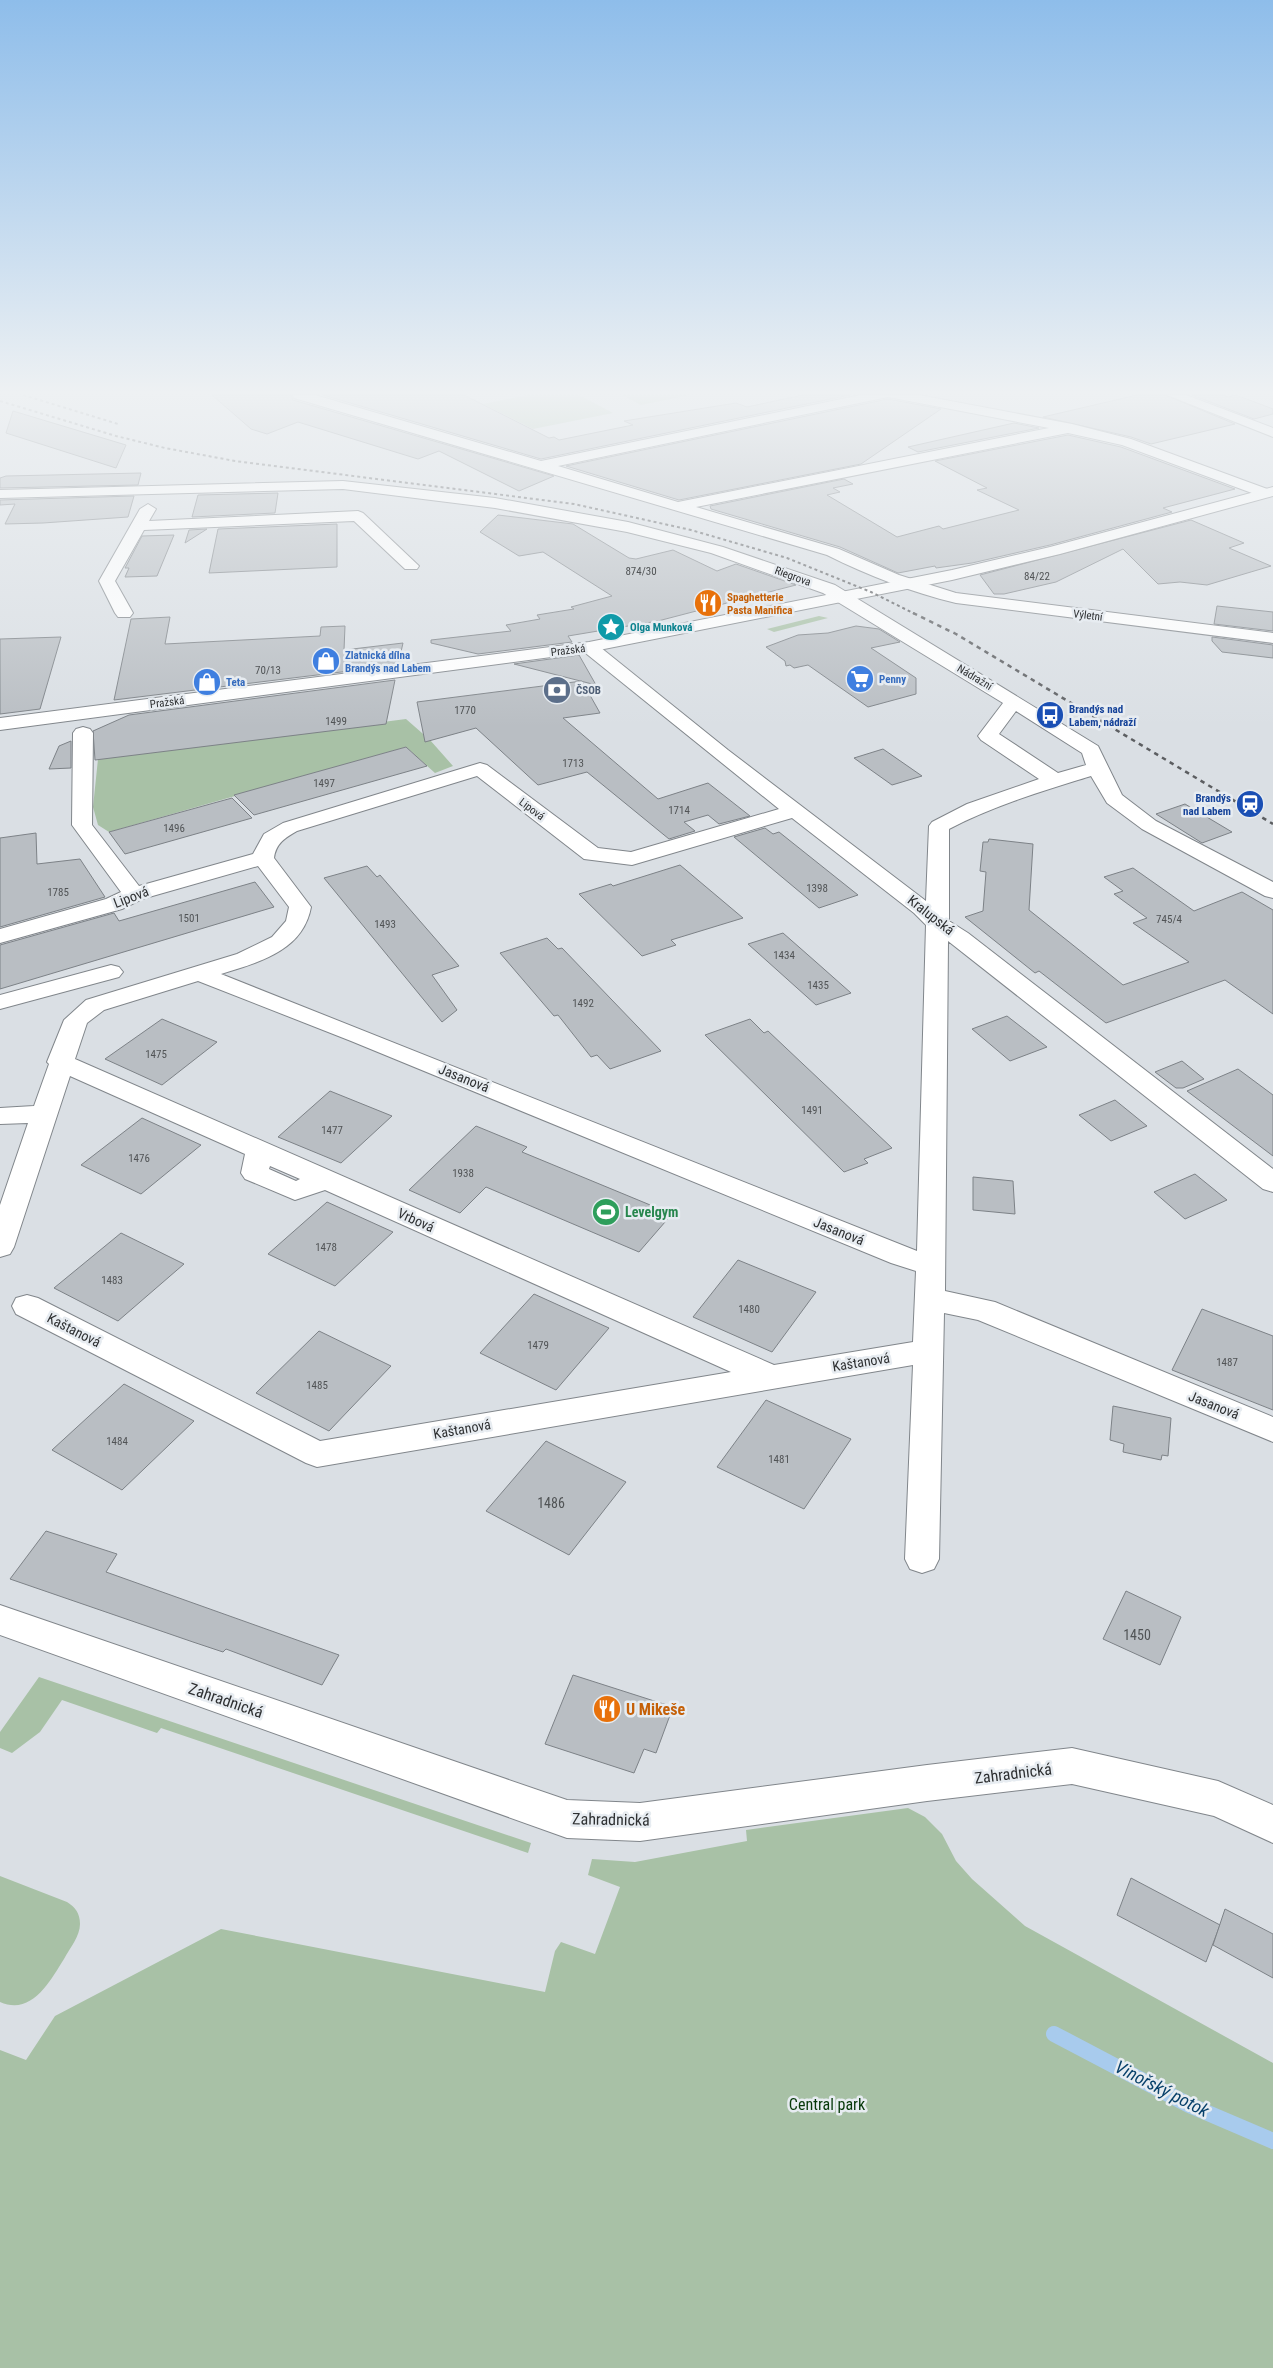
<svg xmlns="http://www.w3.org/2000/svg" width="1273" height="2368" viewBox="0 0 1273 2368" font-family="'Roboto Condensed',sans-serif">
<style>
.green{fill:#a8c1a6}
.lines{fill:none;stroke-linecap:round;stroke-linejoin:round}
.stream{stroke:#a8cbed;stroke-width:16}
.building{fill:#b9bec3;stroke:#7d8287}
.minor-casing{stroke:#81868b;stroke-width:2}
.major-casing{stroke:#81868b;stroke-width:2}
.minor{fill:#fff;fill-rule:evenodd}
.major{fill:#fff;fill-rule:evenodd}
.rail-far1{stroke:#5c5e61;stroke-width:2;stroke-dasharray:3 3;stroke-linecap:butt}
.rail{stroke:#5c5e61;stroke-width:2.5;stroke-dasharray:4.5 4.5;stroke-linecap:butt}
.labels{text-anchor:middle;stroke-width:5;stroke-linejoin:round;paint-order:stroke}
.number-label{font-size:11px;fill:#515456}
.far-street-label{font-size:11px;fill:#2e3032;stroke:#e7ecf1}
.far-food-label{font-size:11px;font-weight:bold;fill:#c56008;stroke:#e7ecf1;text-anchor:start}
.far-culture-label{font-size:11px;font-weight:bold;fill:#0d838f;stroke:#e7ecf1;text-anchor:start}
.far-shop-label{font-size:11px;font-weight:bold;fill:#366cbe;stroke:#e7ecf1;text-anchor:start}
.far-service-label{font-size:11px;font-weight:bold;fill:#4e5e75;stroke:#e7ecf1;text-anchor:start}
.far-transit-label{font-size:11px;font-weight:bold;fill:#164399;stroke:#e7ecf1;text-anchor:start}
.street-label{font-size:14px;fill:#2e3032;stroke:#e7ecf1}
.leisure-label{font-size:14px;font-weight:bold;fill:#27864d;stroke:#e7ecf1;text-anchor:start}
.near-number-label{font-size:14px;fill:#515456}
.near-street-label{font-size:16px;fill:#2e3032;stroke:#e7ecf1}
.near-food-label{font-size:16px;font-weight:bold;fill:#c56008;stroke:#e7ecf1;text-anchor:start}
.near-park-label{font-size:16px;fill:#053808;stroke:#e7ecf1}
.near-water-label{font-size:18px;font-style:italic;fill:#07406a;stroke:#e7ecf1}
</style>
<rect width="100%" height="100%" fill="#dadfe4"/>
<g class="green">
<path d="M527,395H579L613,413L533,429L483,404Z"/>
<path d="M622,395H690L641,405Z"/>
<path d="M819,616L828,618L774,632L767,629Z"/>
<path d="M406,719L430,740L453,766L435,773L406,747L109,832L98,825L93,807L98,759Z"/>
<path d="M39,1677L531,1843L528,1853L161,1728L157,1733L62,1700L40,1732L12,1753L0,1748V1732Z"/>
<path d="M908,1808L925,1817L942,1834L956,1861L972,1879L1025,1926L1273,2063V2368H0V2050L26,2060L55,2016L221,1929L545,1992L555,1951L561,1942L595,1954L620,1887L588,1875L592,1859L635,1862L747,1841L746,1830Z"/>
<path d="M0,1876L67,1902C75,1907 80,1913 80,1924C80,1936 70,1948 64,1959C50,1981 32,2016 0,2002Z"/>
</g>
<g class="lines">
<path class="stream" d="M1054,2034L1189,2105L1273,2141"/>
</g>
<g class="building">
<path d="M212,395H291L293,400L554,476L519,491L439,451L418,459L298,422L267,434L251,429Z"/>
<path d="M323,395H464L549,438L554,437L559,440L633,425L624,421L736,403L747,407L803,395H850L541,459Z"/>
<path d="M1137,395H1165L1235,424L1151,444L1131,437L1043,417Z"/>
<path d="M1192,395H1222L1228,397L1236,395L1273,409V414L1254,419Z"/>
<path d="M888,399L941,409L861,464L679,500L566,466Z"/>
<path d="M13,411L126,445L116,468L6,433Z"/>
<path d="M1014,423L1039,428L918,452L908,447Z"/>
<path d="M1068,435L1121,447L1235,489L1163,508L1172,512L1050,545L972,563L936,568L935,566L898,573L840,547L711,509L710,506L844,479L853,484L833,488L840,492L827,495L897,537L939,526L943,529L1019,510L977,490L987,488L935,461Z"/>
<path d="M141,473L138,485L0,488V478L6,476Z"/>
<path d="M278,493L275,513L192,517L198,495Z"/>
<path d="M134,496L128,517L43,523L5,524L15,504L0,505V500Z"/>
<path d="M498,515L573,524L629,558L636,559L673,550L717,571L736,564L796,585L658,621L568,636L572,642L478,654L431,643V640L511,631L506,625L540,619L537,615L574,609L571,607L612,596L543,552L519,556L480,532Z"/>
<path d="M1191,520L1244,543L1229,548L1271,566L1207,585L1180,582L1158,584L1123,549L1056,582L1004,594H994L980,575Z"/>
<path d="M337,524V567L209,573L218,529Z"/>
<path d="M207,529L185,543L189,530Z"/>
<path d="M174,535L157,576L125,577L129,568H125L142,536Z"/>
<path d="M1217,606L1273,612V631L1214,624Z"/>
<path d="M170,617L165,644L320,636L321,627L345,626L344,650L403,643L398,665L114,700L131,619Z"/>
<path d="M856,626L879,629L900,642L871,648L916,678V694L868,707L808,665L794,668L790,665L786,666L785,661L766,647L798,635L828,633Z"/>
<path d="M61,637L40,709L0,714V639Z"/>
<path d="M1212,637L1273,645V658L1222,652L1212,641Z"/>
<path d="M579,655L596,685L514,664Z"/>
<path d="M395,680L386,724L95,760L93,731L129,715Z"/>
<path d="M582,681L600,713L563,718L658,799L708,783L750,816L719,824L708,815L684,822L695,831L669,839L587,772L538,785L476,728L425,742L417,702Z"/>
<path d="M71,741V768L49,769L59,746Z"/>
<path d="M406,747L427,766L254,815L234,795Z"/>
<path d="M883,749L922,776L892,785L854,758Z"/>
<path d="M232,798L252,818L125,854L109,832Z"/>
<path d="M1185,804L1232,832L1202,843L1156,814Z"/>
<path d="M765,828L773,834L779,832L858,895L819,908L734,837Z"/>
<path d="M36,833L37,864L80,859L105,897L0,927V838Z"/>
<path d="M989,839L1033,844L1029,910L1123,985L1189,962L1133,923L1147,918L1114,894L1123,891L1104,877L1133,868L1194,911L1242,892L1273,910V1014L1225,980L1106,1023L1039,971L1035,973L965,917L983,911L986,872L980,871L983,842H988Z"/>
<path d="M680,865L743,918L671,940L676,945L642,956L579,894L611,884L613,886Z"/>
<path d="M367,866L377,877L380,875L459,966L432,975L457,1010L442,1022L324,878Z"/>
<path d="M255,882L274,907L0,989V945L114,913L119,921Z"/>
<path d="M783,933L816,962L851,993L816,1005L748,944Z"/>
<path d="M547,938L558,949L562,948L661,1051L610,1069L597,1055L591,1057L558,1015L554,1016L500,953Z"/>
<path d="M1007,1016L1047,1047L1010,1061L972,1029Z"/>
<path d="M162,1019L217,1042L162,1085L105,1059Z"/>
<path d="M750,1019L764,1033L768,1031L892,1148L864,1159L868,1163L844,1172L705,1035Z"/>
<path d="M1182,1061L1204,1079L1183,1088H1176L1155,1072Z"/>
<path d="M1238,1069L1273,1095V1156L1187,1091Z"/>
<path d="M330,1091L392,1116L341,1163L278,1137Z"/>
<path d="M1115,1100L1147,1126L1111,1141L1079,1115Z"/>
<path d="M142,1118L201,1145L141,1194L81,1165Z"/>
<path d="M476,1126L527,1147L522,1152L672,1214L639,1252L486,1187L460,1213L409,1190Z"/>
<path d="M1195,1174L1227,1200L1185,1219L1154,1192Z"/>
<path d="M973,1177L1013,1181L1015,1214L973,1210Z"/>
<path d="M327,1202L393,1232L335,1286L268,1254Z"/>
<path d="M121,1233L184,1264L118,1321L54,1288Z"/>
<path d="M738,1260L816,1292L772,1352L693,1317Z"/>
<path d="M534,1294L609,1328L556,1390L480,1353Z"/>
<path d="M1202,1309L1273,1336V1410L1172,1370Z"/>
<path d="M319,1331L391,1366L329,1431L256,1393Z"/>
<path d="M124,1384L194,1421L122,1490L52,1450Z"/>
<path d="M766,1400L851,1439L804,1509L717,1467Z"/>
<path d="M1113,1406L1171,1418L1168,1456L1162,1455L1161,1460L1123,1452L1124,1444L1110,1440Z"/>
<path d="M546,1441L626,1482L569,1555L486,1511Z"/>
<path d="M46,1531L117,1554L106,1572L339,1655L322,1685L226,1649L223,1652L193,1642L10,1579Z"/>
<path d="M1126,1591L1181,1617L1160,1665L1103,1639Z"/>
<path d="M573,1675L673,1707L656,1753L644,1749L634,1773L545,1744Z"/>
<path d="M1131,1878L1220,1925L1206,1962L1117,1915Z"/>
<path d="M1225,1909L1273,1934V1978L1213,1945Z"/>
</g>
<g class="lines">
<defs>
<g id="minor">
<path d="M293,395H315L541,461L861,395H919L1072,424L1131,439L1270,490L1272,493L1265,497L1260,496L1122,445L1068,433L696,507L839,549L899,575L956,593L1273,633V643L956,603C911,592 869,576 827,555L294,398ZM888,397L1049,428L678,502L558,466Z"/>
<path d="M1167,395H1186L1273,428V437Z"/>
<path d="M343,481L495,498L628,522L723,547L835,585L1098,746L1122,795L1156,821L1273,882V898L1265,896L1142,829L1107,803L1091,776C1043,791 995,805 949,829V921L968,933L1273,1169V1192L1263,1189L948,941L945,1291L995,1302L1273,1417V1442L978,1320L944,1313L939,1559L934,1569L922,1573L910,1569L905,1559L913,1365L317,1467L306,1463L16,1314L12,1306L16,1298L27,1295L38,1298L320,1441L731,1372L325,1190L295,1200L245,1179L241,1173L245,1154L70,1076L14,1247L10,1254L0,1257V1205L28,1123L0,1124V1108L34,1106L49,1064L47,1062L64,1020L86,1000L237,954L272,937L286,921L289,907L258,866L142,899L122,909L0,943V929L106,899L121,892L72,825L73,733L76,729L83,727L90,729L93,733L92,825L139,886L253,854L264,834L283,823L480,763L487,765L598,848L631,852L779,809L583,651L580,647L583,643H595L728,750L926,901L929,826L932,822L967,804L1039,779L981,740L978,736L1003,703L823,593L711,553L627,532L495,508L343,489L0,498V490ZM1016,711L1082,753L1086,765L1058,773L999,734ZM477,776L584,859L632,865L792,818L914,913L926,925L917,1251L221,974C259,962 303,951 311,907L274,858C276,843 285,838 297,831ZM198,981L351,1041L891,1263L916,1271L913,1342L774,1365L75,1059L87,1023L104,1010ZM270,1166L300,1179L296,1181L269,1169Z"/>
<path d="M148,504L156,509L149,521L358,511L363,513L419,566L417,569H405L354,521L144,530L115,581L133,613L130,617H118L115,613L99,581L140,509Z"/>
<path d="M111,965L119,967L123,972L119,977L0,1009V995Z"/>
<path d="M0,1605L567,1800L640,1803L927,1765L1072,1748L1218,1781L1273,1805V1843L1214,1816L1072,1784L927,1801L640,1841L567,1838L0,1635Z"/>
</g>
<path id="major" d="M1273,487V496L1060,554L952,580L589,652L0,730V718L589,642L952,570L1050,547Z"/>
</defs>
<use href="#minor" class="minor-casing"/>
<use href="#major" class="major-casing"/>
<use href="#minor" class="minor"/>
<use href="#major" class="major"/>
<g class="rail-far1">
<path d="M23,395L118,424"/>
<path d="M0,401L116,436L165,448L235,461L574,504L691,530L787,558L871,592L915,614"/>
</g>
<path class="rail" d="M913,613L956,634L1273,824"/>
</g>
<linearGradient id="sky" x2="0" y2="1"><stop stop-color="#8ebdea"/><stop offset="0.54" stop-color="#eef1f3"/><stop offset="1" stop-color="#eef1f3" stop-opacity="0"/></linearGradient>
<rect width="1273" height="727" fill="url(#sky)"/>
<defs>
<symbol id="restaurant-disc" viewBox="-11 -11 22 22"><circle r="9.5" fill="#e8710a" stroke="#e7ecf1"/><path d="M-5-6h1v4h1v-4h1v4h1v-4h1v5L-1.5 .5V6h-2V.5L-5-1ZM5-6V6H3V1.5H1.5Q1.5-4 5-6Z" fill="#fff"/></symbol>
<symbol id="sight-disc" viewBox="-11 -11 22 22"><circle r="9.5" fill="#0f9aa8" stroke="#e7ecf1"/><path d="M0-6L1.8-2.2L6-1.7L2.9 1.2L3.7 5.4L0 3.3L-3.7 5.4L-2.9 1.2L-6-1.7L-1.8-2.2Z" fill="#fff"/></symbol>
<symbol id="shop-disc" viewBox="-11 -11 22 22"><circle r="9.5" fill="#3f7fe0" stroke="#e7ecf1"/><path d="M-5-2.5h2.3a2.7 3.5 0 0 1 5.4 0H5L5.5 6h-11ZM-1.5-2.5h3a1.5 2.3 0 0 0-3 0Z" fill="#fff"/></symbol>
<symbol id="supermarket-disc" viewBox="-11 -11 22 22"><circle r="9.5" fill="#3f7fe0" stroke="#e7ecf1"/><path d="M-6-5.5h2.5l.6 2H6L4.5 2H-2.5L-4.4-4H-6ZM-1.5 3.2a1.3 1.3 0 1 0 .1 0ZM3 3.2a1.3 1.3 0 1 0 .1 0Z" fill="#fff"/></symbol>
<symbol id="bank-disc" viewBox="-11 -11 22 22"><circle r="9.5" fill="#5c6f8a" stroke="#e7ecf1"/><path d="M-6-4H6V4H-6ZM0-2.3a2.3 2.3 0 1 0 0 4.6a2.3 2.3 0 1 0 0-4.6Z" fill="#fff"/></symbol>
<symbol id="bus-disc" viewBox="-11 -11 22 22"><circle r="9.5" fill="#1a4fb4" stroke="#e7ecf1"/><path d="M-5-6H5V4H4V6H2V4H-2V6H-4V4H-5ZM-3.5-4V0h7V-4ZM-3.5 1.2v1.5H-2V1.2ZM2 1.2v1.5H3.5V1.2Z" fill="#fff"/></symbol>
<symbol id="station-disc" viewBox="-11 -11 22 22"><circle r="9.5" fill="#1a4fb4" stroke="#e7ecf1"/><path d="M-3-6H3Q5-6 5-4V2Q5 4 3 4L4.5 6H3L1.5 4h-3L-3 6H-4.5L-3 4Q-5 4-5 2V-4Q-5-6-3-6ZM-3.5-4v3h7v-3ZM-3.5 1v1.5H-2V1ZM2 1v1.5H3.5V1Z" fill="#fff"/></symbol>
<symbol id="stadium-disc" viewBox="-11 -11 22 22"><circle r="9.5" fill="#2e9e5b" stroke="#e7ecf1"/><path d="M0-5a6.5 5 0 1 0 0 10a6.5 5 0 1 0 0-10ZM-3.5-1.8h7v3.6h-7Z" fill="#fff"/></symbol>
</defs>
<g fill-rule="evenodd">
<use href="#restaurant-disc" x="692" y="587" width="32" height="32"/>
<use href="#sight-disc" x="595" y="611" width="32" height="32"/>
<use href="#shop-disc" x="310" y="645" width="32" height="32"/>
<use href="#supermarket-disc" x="844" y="663" width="32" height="32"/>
<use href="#shop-disc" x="191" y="666" width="32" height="32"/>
<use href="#bank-disc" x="541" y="674" width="32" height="32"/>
<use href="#bus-disc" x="1034" y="699" width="32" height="32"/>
<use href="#station-disc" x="1234" y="788" width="32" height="32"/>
<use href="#stadium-disc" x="590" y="1196" width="32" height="32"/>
<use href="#restaurant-disc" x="591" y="1693" width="32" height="32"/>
</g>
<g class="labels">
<g class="number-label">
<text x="641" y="575">874/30</text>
<text x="1037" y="580">84/22</text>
<text x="268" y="674">70/13</text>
<text x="465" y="714">1770</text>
<text x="336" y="725">1499</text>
<text x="573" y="767">1713</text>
<text x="324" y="787">1497</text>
<text x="679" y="814">1714</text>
<text x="174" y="832">1496</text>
<text x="817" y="892">1398</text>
<text x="58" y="896">1785</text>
<text x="189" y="922">1501</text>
<text x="1169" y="923">745/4</text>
<text x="385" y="928">1493</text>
<text x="784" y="959">1434</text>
<text x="818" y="989">1435</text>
<text x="583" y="1007">1492</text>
<text x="156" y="1058">1475</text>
<text x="812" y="1114">1491</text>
<text x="332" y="1134">1477</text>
<text x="139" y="1162">1476</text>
<text x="463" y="1177">1938</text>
<text x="326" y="1251">1478</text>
<text x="112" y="1284">1483</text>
<text x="749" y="1313">1480</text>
<text x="538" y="1349">1479</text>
<text x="1227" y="1366">1487</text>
<text x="317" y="1389">1485</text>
<text x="117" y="1445">1484</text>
<text x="779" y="1463">1481</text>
</g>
<g class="far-street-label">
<text transform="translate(793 576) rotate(20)" y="4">Riegrova</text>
<text transform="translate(1088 615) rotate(7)" y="4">Výletní</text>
<text transform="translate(568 650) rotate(-7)" y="4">Pražská</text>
<text transform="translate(975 677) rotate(31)" y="4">Nádražní</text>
<text transform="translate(167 702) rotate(-7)" y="4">Pražská</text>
<text transform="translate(532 809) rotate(37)" y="4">Lipová</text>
</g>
<g class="far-food-label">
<text x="727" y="601">Spaghetterie<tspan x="727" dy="13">Pasta Manifica</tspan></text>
</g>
<g class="far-culture-label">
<text x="630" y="631">Olga Munková</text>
</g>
<g class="far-shop-label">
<text x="345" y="659">Zlatnická dílna<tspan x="345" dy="13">Brandýs nad Labem</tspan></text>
<text x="879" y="683">Penny</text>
<text x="226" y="686">Teta</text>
</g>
<g class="far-service-label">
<text x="576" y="694">ČSOB</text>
</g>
<g class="far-transit-label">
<text x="1069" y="713">Brandýs nad<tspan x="1069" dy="13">Labem, nádraží</tspan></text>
<text x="1231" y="802" text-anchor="end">Brandýs<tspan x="1231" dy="13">nad Labem</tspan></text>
</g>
<g class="street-label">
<text transform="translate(131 897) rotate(-21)" y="5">Lipová</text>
<text transform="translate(931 915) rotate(38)" y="5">Kralupská</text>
<text transform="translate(464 1078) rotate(22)" y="5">Jasanová</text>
<text transform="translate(416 1220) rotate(24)" y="5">Vrbová</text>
<text transform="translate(839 1231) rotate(22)" y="5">Jasanová</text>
<text transform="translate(74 1330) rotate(27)" y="5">Kaštanová</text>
<text transform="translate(861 1362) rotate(-9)" y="5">Kaštanová</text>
<text transform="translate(1214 1405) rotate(22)" y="5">Jasanová</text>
<text transform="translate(462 1429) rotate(-10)" y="5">Kaštanová</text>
</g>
<g class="leisure-label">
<text x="625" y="1217">Levelgym</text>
</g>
<g class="near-number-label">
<text x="551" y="1508">1486</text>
<text x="1137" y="1640">1450</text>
</g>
<g class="near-street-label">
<text transform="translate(226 1700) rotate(19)" y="6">Zahradnická</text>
<text transform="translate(1013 1773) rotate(-7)" y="6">Zahradnická</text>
<text transform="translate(611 1819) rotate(1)" y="6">Zahradnická</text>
</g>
<g class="near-food-label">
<text x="626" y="1715">U Mikeše</text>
</g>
<g class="near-park-label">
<text x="827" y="2110">Central park</text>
</g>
<g class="near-water-label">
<text transform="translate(1162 2089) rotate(27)" y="6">Vinořský potok</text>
</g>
</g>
</svg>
